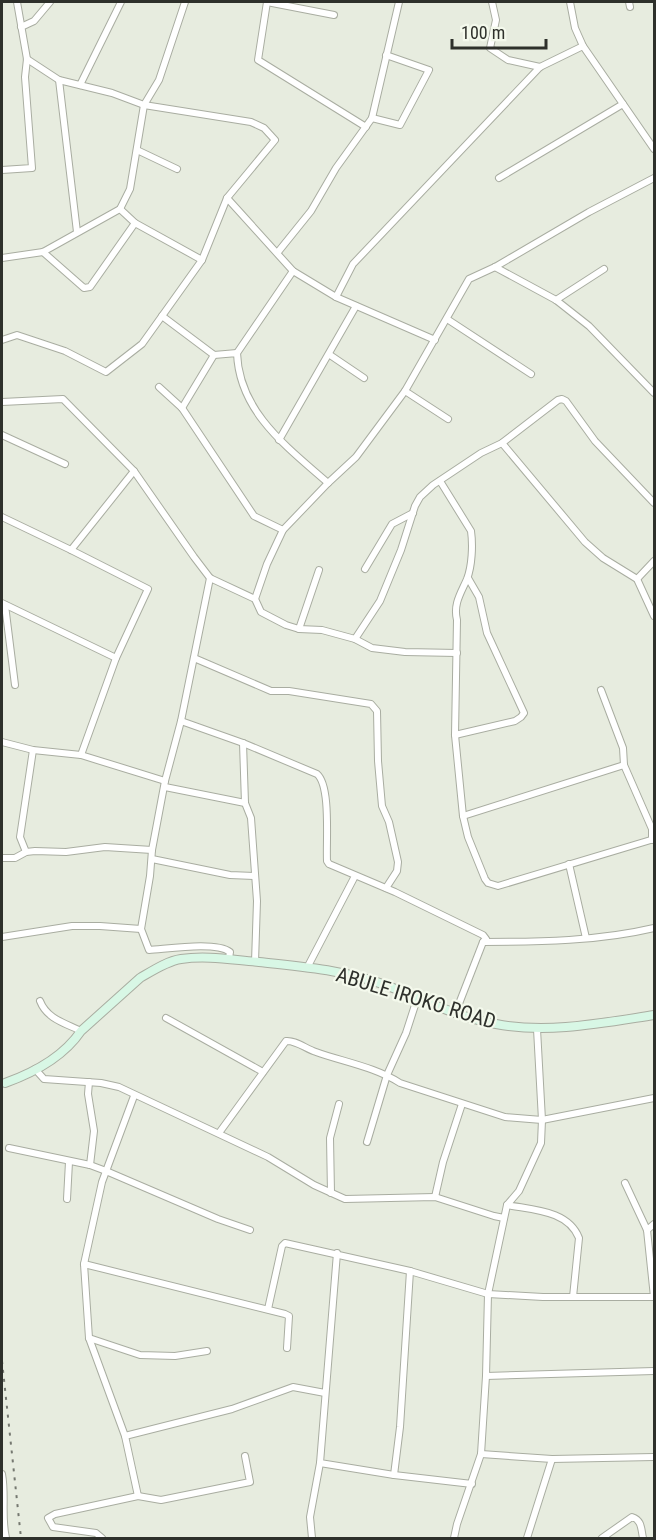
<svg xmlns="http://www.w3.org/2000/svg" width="656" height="1540" viewBox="0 0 656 1540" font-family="'Roboto Condensed',sans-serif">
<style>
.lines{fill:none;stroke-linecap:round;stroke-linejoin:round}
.street-casing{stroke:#a9ada1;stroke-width:8}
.secondary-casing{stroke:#a9ada1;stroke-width:10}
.street{stroke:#fff;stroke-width:6}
.secondary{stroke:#d8f7e5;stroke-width:8}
.rail{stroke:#757870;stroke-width:2;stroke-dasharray:3 6;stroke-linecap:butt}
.labels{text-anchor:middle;stroke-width:4.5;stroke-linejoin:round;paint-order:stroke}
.street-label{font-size:21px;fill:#2e302b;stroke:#f4f9ec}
</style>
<rect width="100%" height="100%" fill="#e7ecdf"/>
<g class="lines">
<defs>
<g id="street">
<path d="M267,2L258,60L366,127"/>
<path d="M267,2L334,15"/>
<path d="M492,2L496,20L490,48L508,60L540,67"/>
<path d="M570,2L575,28L583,46L654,149"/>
<path d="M629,2L630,7"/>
<path d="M21,27L34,21L50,2"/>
<path d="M59,80L77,232"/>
<path d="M80,85L121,2"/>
<path d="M372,118L400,125L429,70L386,55"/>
<path d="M137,150L177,169"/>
<path d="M2,170L32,168L25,77L27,59L17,2"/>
<path d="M499,178L623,104"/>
<path d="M227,198L293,271L336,297L435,340"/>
<path d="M120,209L135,223L202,260"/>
<path d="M43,252L84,288L90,287L135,223"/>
<path d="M278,252L311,211L336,168L372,118L399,2"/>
<path d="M2,258L43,252L120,209L130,189L144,105L159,80L185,2"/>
<path d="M495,267L556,300L589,326L654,393"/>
<path d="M336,297L353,264L540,67L583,46"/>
<path d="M556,300L604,269"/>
<path d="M162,316L214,355L237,353C239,412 287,447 328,483"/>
<path d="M447,319L531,374"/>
<path d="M2,340L17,335L65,351L106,372L142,344L202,260L227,198L275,140L264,128L251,122L144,105L112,93L59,80L27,59"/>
<path d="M237,353L293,271"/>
<path d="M330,355L364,378"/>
<path d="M159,387L182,408L254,516L283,530"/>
<path d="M405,391L448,419"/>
<path d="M2,402L63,399L134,471L194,557L210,578L255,599L261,612L286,625L299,629L322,630L355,639L372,648L405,652L457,653"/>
<path d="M182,408L214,355"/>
<path d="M2,435L65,464"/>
<path d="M279,440L356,306"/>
<path d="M502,443L585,542L603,558L637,579L654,616"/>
<path d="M440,481L471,531C473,545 472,566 467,579C461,593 453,604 457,620L455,735L463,816L468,837L485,879L488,883L498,886L654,839"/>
<path d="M2,517L71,550L148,589L116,658L81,755"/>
<path d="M71,550L134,471"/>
<path d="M365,569L392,524L413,513"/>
<path d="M210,578L181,721L165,781L152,850L150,876L141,929L149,950C167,949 216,941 230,952L229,958"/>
<path d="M637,579L654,561"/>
<path d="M255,599L267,564L283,530L328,483L356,457L405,391L469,279L495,267L589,212L654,178"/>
<path d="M2,603L116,658"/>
<path d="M5,605L15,685"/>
<path d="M299,629L319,570"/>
<path d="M355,639L380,601L401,550L415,506L420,497L433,485L481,453L502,443L558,400L562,399L566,401L595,441L654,503"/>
<path d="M194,658L271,691H289L371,704L377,711L378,761L382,806L389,822L398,862L397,871L386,888"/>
<path d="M601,690L623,748L624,765L652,829V840"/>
<path d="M181,721L243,743L317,774C331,786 326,841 327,861L329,864L395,892L483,935L486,939L483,942C540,942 599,941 654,928"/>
<path d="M455,735L515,721L521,717L524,713L487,633L479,597L468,578"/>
<path d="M2,742L33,750L81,755L165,781"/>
<path d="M243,743L245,803L251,818L257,901L255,962"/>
<path d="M165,787L245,803"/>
<path d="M463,816L624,765"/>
<path d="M26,852L20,837L33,750"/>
<path d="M2,858H15L26,852L35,851L66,852L105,847L152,850"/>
<path d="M152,859L230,875L254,876"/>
<path d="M569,864L586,938"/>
<path d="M2,937L72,926H100L141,929"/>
<path d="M308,966L355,876"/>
<path d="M40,1001C47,1019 65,1023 81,1031"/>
<path d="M455,1014L483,942"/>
<path d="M166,1018L263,1072"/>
<path d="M35,1069L44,1079L101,1083L119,1087L268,1157L314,1185L345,1199L435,1197L494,1216L504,1218"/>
<path d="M89,1082L88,1094L94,1131L90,1165"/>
<path d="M134,1096L102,1182L84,1264L89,1338L125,1436L138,1496"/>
<path d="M219,1133L286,1041C296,1040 306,1049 316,1052C344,1062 375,1067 400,1083L505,1117L542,1120L654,1098"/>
<path d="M367,1142L387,1075L406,1033L417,999"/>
<path d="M9,1148L90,1165L106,1171L218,1219L250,1230"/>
<path d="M625,1183L647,1230L654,1297"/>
<path d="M331,1193L330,1138L339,1104"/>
<path d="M435,1197L443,1162L462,1104"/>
<path d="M67,1199L69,1162"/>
<path d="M507,1205C532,1210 568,1210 579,1238L573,1297"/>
<path d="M647,1230L654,1224"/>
<path d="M337,1253L320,1463L394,1475L472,1484"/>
<path d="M84,1264L285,1314L289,1316L287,1348"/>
<path d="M268,1309L282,1246L285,1243L410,1271L488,1294L543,1297H654"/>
<path d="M89,1338L140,1355L175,1356L207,1351"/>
<path d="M486,1376L654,1371"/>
<path d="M125,1436L232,1409L293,1387L325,1393"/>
<path d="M481,1454L552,1459L654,1457"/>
<path d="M2,1474C6,1495 1,1517 6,1538"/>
<path d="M394,1475L400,1427L410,1271"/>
<path d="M102,1538L96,1533L53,1527L48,1518L55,1514L138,1496L161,1500L250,1482L245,1456"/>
<path d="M312,1538L310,1517L320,1463"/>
<path d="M454,1538L457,1524L481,1454L486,1376L488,1294L507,1205L519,1191L541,1143L542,1120L537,1029"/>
<path d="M527,1538L552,1459"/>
<path d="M602,1538L632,1517C642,1520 641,1529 643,1538"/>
</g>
<path id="secondary" d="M5,1083C33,1073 64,1056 81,1031L140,978C152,971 167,961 181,959C207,955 233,960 259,962C303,967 346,970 388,986C424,1000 457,1017 496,1024C548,1034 602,1023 654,1015"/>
</defs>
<use href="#street" class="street-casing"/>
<use href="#secondary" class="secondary-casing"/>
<use href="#street" class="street"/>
<use href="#secondary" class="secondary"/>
<path class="rail" d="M2,1361L21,1538"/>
</g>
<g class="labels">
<g class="street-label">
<text transform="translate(416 998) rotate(17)" y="7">ABULE IROKO ROAD</text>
</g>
</g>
<rect width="656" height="1540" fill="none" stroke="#2e302b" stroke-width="6"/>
<path d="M452 39v9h94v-9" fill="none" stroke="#2e302b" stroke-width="3"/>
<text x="461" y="39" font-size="18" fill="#2e302b" stroke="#f4f9ec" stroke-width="4.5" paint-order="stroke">100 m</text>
</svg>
